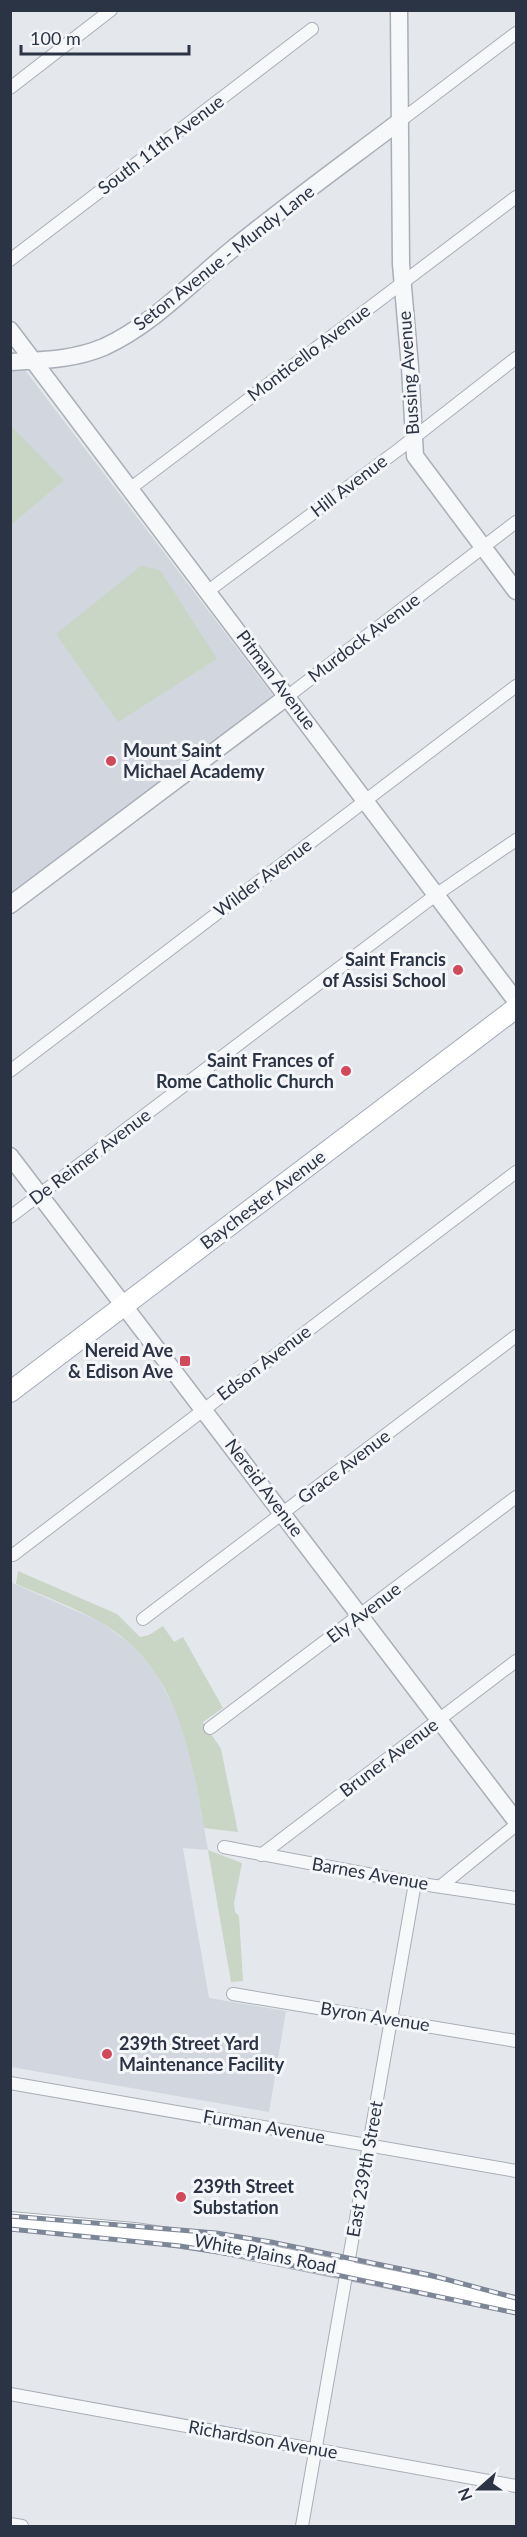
<svg xmlns="http://www.w3.org/2000/svg" width="527" height="2537" viewBox="0 0 527 2537" font-family="Lato,sans-serif">
<style>
.built{fill:#d2d6de}
.green{fill:#c9d6c5}
.lines{fill:none;stroke-linecap:round;stroke-linejoin:round}
.minor-casing{stroke:#a9aeb7;stroke-width:14}
.tertiary-casing{stroke:#a9aeb7;stroke-width:19}
.secondary-casing{stroke:#a9aeb7;stroke-width:20}
.primary-casing{stroke:#a3abb8;stroke-width:22}
.minor{stroke:#f7f8fa;stroke-width:12}
.tertiary{stroke:#f7f8fa;stroke-width:16}
.secondary{stroke:#fff;stroke-width:18}
.primary{stroke:#fff;stroke-width:20}
.rail-casing{stroke:#7d8696;stroke-width:5}
.rail{stroke:#f4f6f9;stroke-width:3;stroke-dasharray:9;stroke-linecap:butt}
.poi-dot{fill:#d1495b;stroke:#f4f6f9;stroke-width:2}
.labels{text-anchor:middle;stroke-width:6;stroke-linejoin:round;paint-order:stroke}
.street-label{font-size:18px;fill:#2b3445;stroke:#f4f6f9}
.poi-label{font-size:18px;font-weight:bold;fill:#2b3445;stroke:#f4f6f9;text-anchor:start}
</style>
<rect width="100%" height="100%" fill="#e4e7ec"/>
<g class="built">
<path d="M10,370H25L274,697L11,896Z"/>
<path d="M10,1582L101,1622L133,1646L154,1670L179,1716L191,1756L208,1850L183,1848L209,1998L286,2011L269,2112L11,2067Z"/>
</g>
<g class="green">
<path d="M11,426L64,480L11,525H10Z"/>
<path d="M141,566L160,570L217,659L118,722L56,634Z"/>
<path d="M18,1571L117,1614L140,1637L149,1635L163,1626L174,1642L183,1637L223,1708L203,1722L221,1749L238,1832L204,1828C190,1748 177,1666 100,1622C73,1607 44,1596 16,1584Z"/>
<path d="M208,1850L242,1863L234,1903L235,1912L239,1916L243,1981L231,1982Z"/>
</g>
<g class="lines">
<defs>
<g id="minor">
<path d="M10,88L111,10"/>
<path d="M400,121L516,33"/>
<path d="M10,260L312,29"/>
<path d="M131,488L516,197"/>
<path d="M208,591L398,450L516,358"/>
<path d="M288,696L516,522"/>
<path d="M10,1071L516,686"/>
<path d="M10,1217L437,894L516,840"/>
<path d="M10,1554L13,1555L516,1172"/>
<path d="M143,1619L516,1336"/>
<path d="M210,1728L516,1497"/>
<path d="M224,1847L415,1883L516,1898"/>
<path d="M261,1855L516,1661"/>
<path d="M441,1886L516,1825"/>
<path d="M233,1994L516,2041"/>
<path d="M10,2083L516,2171"/>
<path d="M10,2394L516,2486"/>
<path d="M10,2524L22,2526"/>
<path d="M302,2526L415,1883"/>
</g>
<g id="tertiary">
<path d="M399,10L401,264L410,367L415,456L516,591"/>
<path d="M10,330L516,1001"/>
<path d="M10,362C43,360 73,360 104,347C152,325 190,284 230,251C285,206 343,164 400,121"/>
<path d="M10,905L288,696"/>
<path d="M10,1156L516,1821"/>
</g>
<path id="secondary" d="M10,2221L134,2232L217,2244L516,2305"/>
<path id="primary" d="M10,1392L516,1008"/>
</defs>
<use href="#minor" class="minor-casing"/>
<use href="#tertiary" class="tertiary-casing"/>
<use href="#secondary" class="secondary-casing"/>
<use href="#primary" class="primary-casing"/>
<use href="#minor" class="minor"/>
<use href="#tertiary" class="tertiary"/>
<use href="#secondary" class="secondary"/>
<use href="#primary" class="primary"/>
<defs>
<g id="rail">
<path d="M10,2216L216,2233L271,2242L430,2275L516,2298"/>
<path d="M10,2229L180,2246L261,2259L516,2313"/>
</g>
</defs>
<use href="#rail" class="rail-casing"/>
<use href="#rail" class="rail"/>
</g>
<g class="poi-dot">
<circle cx="111" cy="761" r="6"/>
<circle cx="458" cy="970" r="6"/>
<circle cx="346" cy="1071" r="6"/>
<rect x="179" y="1355" width="12" height="12" rx="3"/>
<circle cx="107" cy="2054" r="6"/>
<circle cx="181" cy="2197" r="6"/>
</g>
<g class="labels">
<g class="street-label">
<text transform="translate(161 145) rotate(-37)" y="6">South 11th Avenue</text>
<text transform="translate(224 258) rotate(-38)" y="6">Seton Avenue - Mundy Lane</text>
<text transform="translate(309 353) rotate(-37)" y="6">Monticello Avenue</text>
<text transform="translate(409 373) rotate(-94)" y="6">Bussing Avenue</text>
<text transform="translate(349 486) rotate(-37)" y="6">Hill Avenue</text>
<text transform="translate(364 638) rotate(-37)" y="6">Murdock Avenue</text>
<text transform="translate(276 680) rotate(53)" y="6">Pitman Avenue</text>
<text transform="translate(263 878) rotate(-37)" y="6">Wilder Avenue</text>
<text transform="translate(90 1157) rotate(-37)" y="6">De Reimer Avenue</text>
<text transform="translate(263 1200) rotate(-37)" y="6">Baychester Avenue</text>
<text transform="translate(264 1363) rotate(-37)" y="6">Edson Avenue</text>
<text transform="translate(344 1467) rotate(-37)" y="6">Grace Avenue</text>
<text transform="translate(264 1488) rotate(53)" y="6">Nereid Avenue</text>
<text transform="translate(364 1613) rotate(-37)" y="6">Ely Avenue</text>
<text transform="translate(389 1758) rotate(-37)" y="6">Bruner Avenue</text>
<text transform="translate(370 1874) rotate(10)" y="6">Barnes Avenue</text>
<text transform="translate(375 2017) rotate(9)" y="6">Byron Avenue</text>
<text transform="translate(264 2127) rotate(10)" y="6">Furman Avenue</text>
<text transform="translate(365 2169) rotate(-80)" y="6">East 239th Street</text>
<text transform="translate(265 2254) rotate(11)" y="6">White Plains Road</text>
<text transform="translate(263 2440) rotate(10)" y="6">Richardson Avenue</text>
</g>
<g class="poi-label">
<text x="123" y="757">Mount Saint<tspan x="123" dy="21">Michael Academy</tspan></text>
<text x="446" y="966" text-anchor="end">Saint Francis<tspan x="446" dy="21">of Assisi School</tspan></text>
<text x="334" y="1067" text-anchor="end">Saint Frances of<tspan x="334" dy="21">Rome Catholic Church</tspan></text>
<text x="173" y="1357" text-anchor="end">Nereid Ave<tspan x="173" dy="21">&amp; Edison Ave</tspan></text>
<text x="119" y="2050">239th Street Yard<tspan x="119" dy="21">Maintenance Facility</tspan></text>
<text x="193" y="2193">239th Street<tspan x="193" dy="21">Substation</tspan></text>
</g>
</g>
<rect width="527" height="2537" fill="none" stroke="#2b3445" stroke-width="24"/>
<g transform="translate(479 2489) rotate(249)" stroke="#f4f6f9" stroke-width="4.5" paint-order="stroke">
<path d="M0-4.5L10 22L0 15L-10 22Z" fill="#2b3445"/>
<text y="-9" font-size="16" font-weight="bold" text-anchor="middle" fill="#2b3445">N</text>
</g>
<path d="M21 45v9h168v-9" fill="none" stroke="#2b3445" stroke-width="3"/>
<text x="30" y="45" font-size="18" fill="#2b3445" stroke="#f4f6f9" stroke-width="4.5" paint-order="stroke">100 m</text>
</svg>
